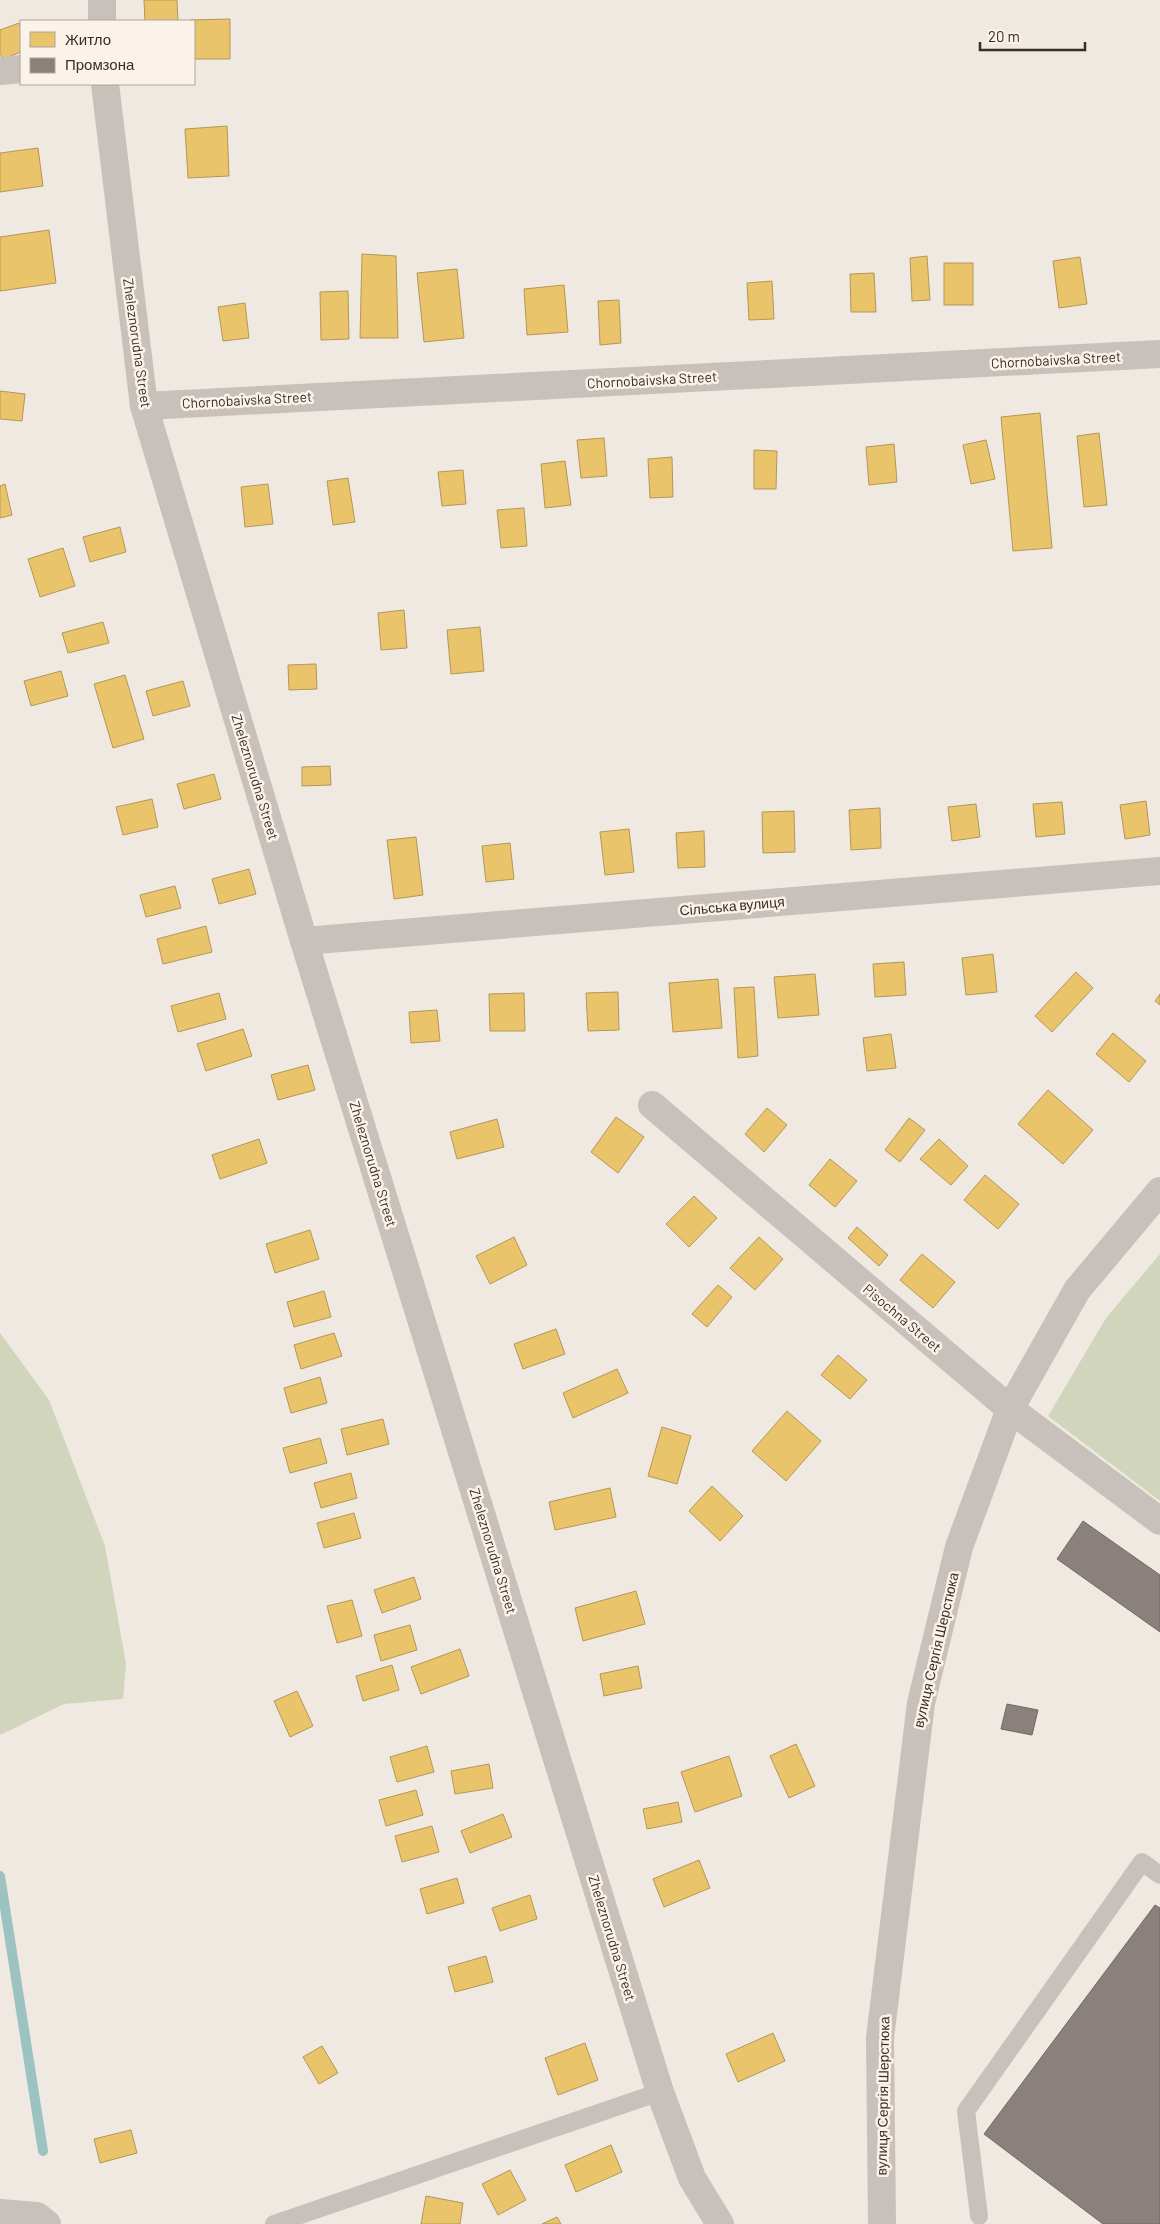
<svg xmlns="http://www.w3.org/2000/svg" width="1160" height="2224" viewBox="0 0 1160 2224" font-family="Barlow,sans-serif">
<style>
.green{fill:#d0d5bb}
.homes{fill:#e9c46a;stroke:#b49756}
.industry{fill:#8a817c;stroke:#726863}
.lines{fill:none;stroke-linecap:round;stroke-linejoin:round}
.stream{stroke:#9cc2c1;stroke-width:10}
.service{stroke:#c8c0ba;stroke-width:18}
.minor{stroke:#c8c0ba;stroke-width:28}
.labels{text-anchor:middle;stroke-width:5;stroke-linejoin:round;paint-order:stroke}
.street-label{font-size:14px;fill:#392d28;stroke:#fbf3e9}
</style>
<rect width="100%" height="100%" fill="#efe9e2"/>
<g class="green">
<path d="M1160,1254V1501L1048,1416L1106,1318Z"/>
<path d="M0,1333L49,1400L105,1546L126,1664L123,1699L64,1704L0,1735Z"/>
</g>
<g class="homes">
<path d="M144,0H177L178,21H145Z"/>
<path d="M230,19V59H194V21L190,20Z"/>
<path d="M19,23L21,28V52L3,59L0,53V30Z"/>
<path d="M227,126L229,176L188,178L185,129Z"/>
<path d="M38,148L43,186L0,192V153Z"/>
<path d="M49,230L56,283L0,291V237Z"/>
<path d="M362,254L396,256L398,338H360Z"/>
<path d="M927,256L930,300L912,301L910,258Z"/>
<path d="M1080,257L1087,304L1059,308L1053,261Z"/>
<rect x="944" y="263" width="29" height="42"/>
<path d="M457,269L464,338L424,342L417,273Z"/>
<path d="M874,273L876,312H851L850,274Z"/>
<path d="M772,281L774,319L749,320L747,283Z"/>
<path d="M564,285L568,332L527,335L524,289Z"/>
<path d="M348,291L349,339L321,340L320,292Z"/>
<path d="M619,300L621,343L600,345L598,301Z"/>
<path d="M245,303L249,338L223,341L218,307Z"/>
<path d="M0,391L25,394L22,421L0,419Z"/>
<path d="M1040,413L1052,548L1013,551L1001,417Z"/>
<path d="M1099,433L1107,505L1084,507L1077,436Z"/>
<path d="M604,438L607,476L581,478L577,440Z"/>
<path d="M986,440L995,479L971,484L963,445Z"/>
<path d="M894,444L897,482L869,485L866,447Z"/>
<path d="M754,450L777,451L776,489H754Z"/>
<path d="M672,457L673,497L650,498L648,459Z"/>
<path d="M565,461L571,505L545,508L541,464Z"/>
<path d="M463,470L466,504L442,506L438,472Z"/>
<path d="M348,478L355,522L333,525L327,481Z"/>
<path d="M5,484L12,515L0,518V486Z"/>
<path d="M268,484L273,524L245,527L241,487Z"/>
<path d="M524,508L527,546L501,548L497,510Z"/>
<path d="M120,527L126,552L90,562L83,537Z"/>
<path d="M63,548L75,586L40,597L28,559Z"/>
<path d="M404,610L407,648L381,650L378,613Z"/>
<path d="M103,622L109,643L68,653L62,633Z"/>
<path d="M480,627L484,671L451,674L447,630Z"/>
<path d="M316,664L317,689L289,690L288,665Z"/>
<path d="M61,671L68,696L31,706L24,681Z"/>
<path d="M125,675L144,739L113,748L94,684Z"/>
<path d="M183,681L190,706L153,716L146,691Z"/>
<path d="M330,766L331,785L302,786V767Z"/>
<path d="M214,774L221,799L184,809L177,784Z"/>
<path d="M152,799L158,827L123,835L116,807Z"/>
<path d="M1146,801L1150,835L1125,839L1120,805Z"/>
<path d="M1062,802L1065,834L1036,837L1033,804Z"/>
<path d="M976,804L980,837L952,841L948,807Z"/>
<path d="M880,808L881,848L851,850L849,810Z"/>
<path d="M794,811L795,852L763,853L762,812Z"/>
<path d="M629,829L634,872L605,875L600,832Z"/>
<path d="M704,831L705,867L678,868L676,833Z"/>
<path d="M416,837L423,895L394,899L387,840Z"/>
<path d="M510,843L514,879L486,882L482,846Z"/>
<path d="M249,869L256,894L219,904L212,879Z"/>
<path d="M175,886L181,908L146,917L140,895Z"/>
<path d="M206,926L212,952L163,964L157,939Z"/>
<path d="M993,954L997,992L966,995L962,958Z"/>
<path d="M904,962L906,995L875,997L873,964Z"/>
<path d="M1076,972L1093,988L1052,1032L1035,1016Z"/>
<path d="M815,974L819,1015L778,1018L774,977Z"/>
<path d="M718,979L722,1028L673,1032L669,983Z"/>
<path d="M754,987L758,1056L738,1058L734,988Z"/>
<path d="M618,992L619,1030L588,1031L586,993Z"/>
<path d="M219,993L226,1019L178,1032L171,1006Z"/>
<path d="M524,993L525,1031H490L489,994Z"/>
<path d="M1160,994V1005L1155,1001Z"/>
<path d="M437,1010L440,1041L411,1043L409,1012Z"/>
<path d="M243,1029L252,1056L206,1071L197,1044Z"/>
<path d="M1113,1033L1146,1061L1129,1082L1096,1054Z"/>
<path d="M891,1034L896,1068L867,1071L863,1038Z"/>
<path d="M308,1065L315,1090L278,1100L271,1075Z"/>
<path d="M1048,1090L1093,1130L1063,1164L1018,1124Z"/>
<path d="M767,1108L787,1125L764,1152L745,1134Z"/>
<path d="M616,1117L644,1137L618,1173L591,1152Z"/>
<path d="M909,1118L925,1130L900,1162L885,1150Z"/>
<path d="M497,1119L504,1147L457,1159L450,1132Z"/>
<path d="M259,1139L267,1163L220,1179L212,1155Z"/>
<path d="M939,1139L968,1166L951,1185L920,1159Z"/>
<path d="M830,1159L857,1181L835,1207L809,1185Z"/>
<path d="M985,1175L1019,1204L998,1229L964,1200Z"/>
<path d="M694,1196L717,1218L689,1247L666,1224Z"/>
<path d="M857,1227L888,1255L879,1266L848,1238Z"/>
<path d="M310,1230L319,1259L275,1273L266,1244Z"/>
<path d="M514,1237L527,1265L490,1284L476,1256Z"/>
<path d="M759,1237L783,1259L755,1290L730,1268Z"/>
<path d="M922,1254L955,1282L933,1308L900,1280Z"/>
<path d="M718,1285L732,1297L707,1327L692,1314Z"/>
<path d="M324,1291L331,1317L294,1327L287,1302Z"/>
<path d="M556,1329L565,1354L523,1369L514,1344Z"/>
<path d="M334,1333L342,1356L301,1369L294,1345Z"/>
<path d="M838,1355L867,1380L850,1399L821,1375Z"/>
<path d="M617,1369L628,1393L573,1418L563,1393Z"/>
<path d="M320,1377L327,1403L291,1413L284,1388Z"/>
<path d="M787,1411L821,1441L786,1481L752,1451Z"/>
<path d="M383,1419L389,1444L347,1455L341,1429Z"/>
<path d="M662,1427L691,1436L677,1484L648,1476Z"/>
<path d="M320,1438L327,1463L290,1473L283,1448Z"/>
<path d="M351,1473L357,1498L321,1508L314,1483Z"/>
<path d="M712,1486L743,1516L720,1541L689,1511Z"/>
<path d="M610,1488L616,1517L555,1530L549,1502Z"/>
<path d="M354,1513L361,1538L324,1548L317,1523Z"/>
<path d="M414,1577L421,1599L382,1613L374,1590Z"/>
<path d="M636,1591L645,1624L583,1641L575,1608Z"/>
<path d="M352,1600L362,1636L337,1643L327,1606Z"/>
<path d="M410,1625L417,1650L381,1661L374,1635Z"/>
<path d="M460,1649L469,1676L421,1694L411,1667Z"/>
<path d="M392,1665L399,1690L363,1701L356,1676Z"/>
<path d="M638,1666L642,1688L604,1696L600,1674Z"/>
<path d="M297,1691L313,1726L290,1737L274,1701Z"/>
<path d="M796,1744L815,1786L789,1798L770,1756Z"/>
<path d="M427,1746L434,1772L397,1782L390,1757Z"/>
<path d="M729,1756L742,1796L695,1812L681,1772Z"/>
<path d="M489,1764L493,1788L455,1794L451,1771Z"/>
<path d="M416,1790L423,1815L386,1826L379,1800Z"/>
<path d="M678,1802L682,1822L647,1829L643,1809Z"/>
<path d="M503,1814L512,1837L470,1853L461,1831Z"/>
<path d="M432,1826L439,1852L402,1862L395,1836Z"/>
<path d="M699,1860L710,1888L664,1907L653,1879Z"/>
<path d="M457,1878L464,1903L427,1914L420,1889Z"/>
<path d="M530,1895L537,1919L500,1931L492,1908Z"/>
<path d="M486,1956L493,1982L455,1992L448,1967Z"/>
<path d="M773,2033L785,2061L738,2082L726,2054Z"/>
<path d="M585,2043L598,2080L558,2095L545,2058Z"/>
<path d="M322,2046L338,2073L319,2084L303,2057Z"/>
<path d="M131,2130L137,2153L100,2163L94,2139Z"/>
<path d="M611,2145L622,2172L576,2192L565,2165Z"/>
<path d="M510,2170L526,2200L498,2215L482,2184Z"/>
<path d="M426,2196L463,2203L460,2224H421Z"/>
<path d="M557,2217L561,2224H542Z"/>
</g>
<g class="industry">
<path d="M1083,1521L1160,1575V1632L1057,1559Z"/>
<path d="M1007,1704L1038,1710L1032,1735L1001,1729Z"/>
<path d="M1155,1905L1160,1908V2224H1103L984,2134Z"/>
</g>
<g class="lines">
<path class="stream" d="M0,1876L43,2151"/>
<g class="service">
<path d="M979,2216L966,2111L1142,1862L1160,1875"/>
<path d="M274,2224L660,2092"/>
</g>
<g class="minor">
<path d="M102,0V21"/>
<path d="M0,71L21,69"/>
<path d="M105,84L144,406L304,941L660,2092L692,2178L720,2224"/>
<path d="M144,406L1160,354"/>
<path d="M304,941L1160,871"/>
<path d="M652,1105L1010,1409L1160,1521"/>
<path d="M0,2213L37,2216L47,2224"/>
<path d="M882,2224L880,2038L921,1703L959,1547L1010,1409L1077,1290L1160,1191"/>
</g>
</g>
<g class="labels">
<g class="street-label">
<text transform="translate(137 343) rotate(82)" y="5">Zheleznorudna Street</text>
<text transform="translate(1056 360) rotate(-3)" y="5">Chornobaivska Street</text>
<text transform="translate(652 380) rotate(-3)" y="5">Chornobaivska Street</text>
<text transform="translate(247 400) rotate(-3)" y="5">Chornobaivska Street</text>
<text transform="translate(255 777) rotate(73)" y="5">Zheleznorudna Street</text>
<text transform="translate(732 906) rotate(-5)" y="5">Сільська вулиця</text>
<text transform="translate(373 1164) rotate(73)" y="5">Zheleznorudna Street</text>
<text transform="translate(902 1318) rotate(40)" y="5">Pisochna Street</text>
<text transform="translate(493 1551) rotate(73)" y="5">Zheleznorudna Street</text>
<text transform="translate(936 1650) rotate(-77)" y="5">вулиця Сергія Шерстюка</text>
<text transform="translate(612 1938) rotate(73)" y="5">Zheleznorudna Street</text>
<text transform="translate(883 2096) rotate(-89)" y="5">вулиця Сергія Шерстюка</text>
</g>
</g>
<rect x="20" y="20" width="175" height="65" fill="#fbf3e9" stroke="#ada49c"/>
<rect x="30" y="32" width="25" height="15" fill="#e9c46a" stroke="#ada49c"/>
<text x="65" y="45" font-size="15" fill="#392d28">Житло</text>
<rect x="30" y="58" width="25" height="15" fill="#8a817c" stroke="#ada49c"/>
<text x="65" y="70" font-size="15" fill="#392d28">Промзона</text>
<path d="M980 42v8h105v-8" fill="none" stroke="#392d28" stroke-width="2.5"/>
<text x="988" y="42" font-size="15" fill="#392d28" stroke="#fbf3e9" stroke-width="4" paint-order="stroke">20 m</text>
</svg>
